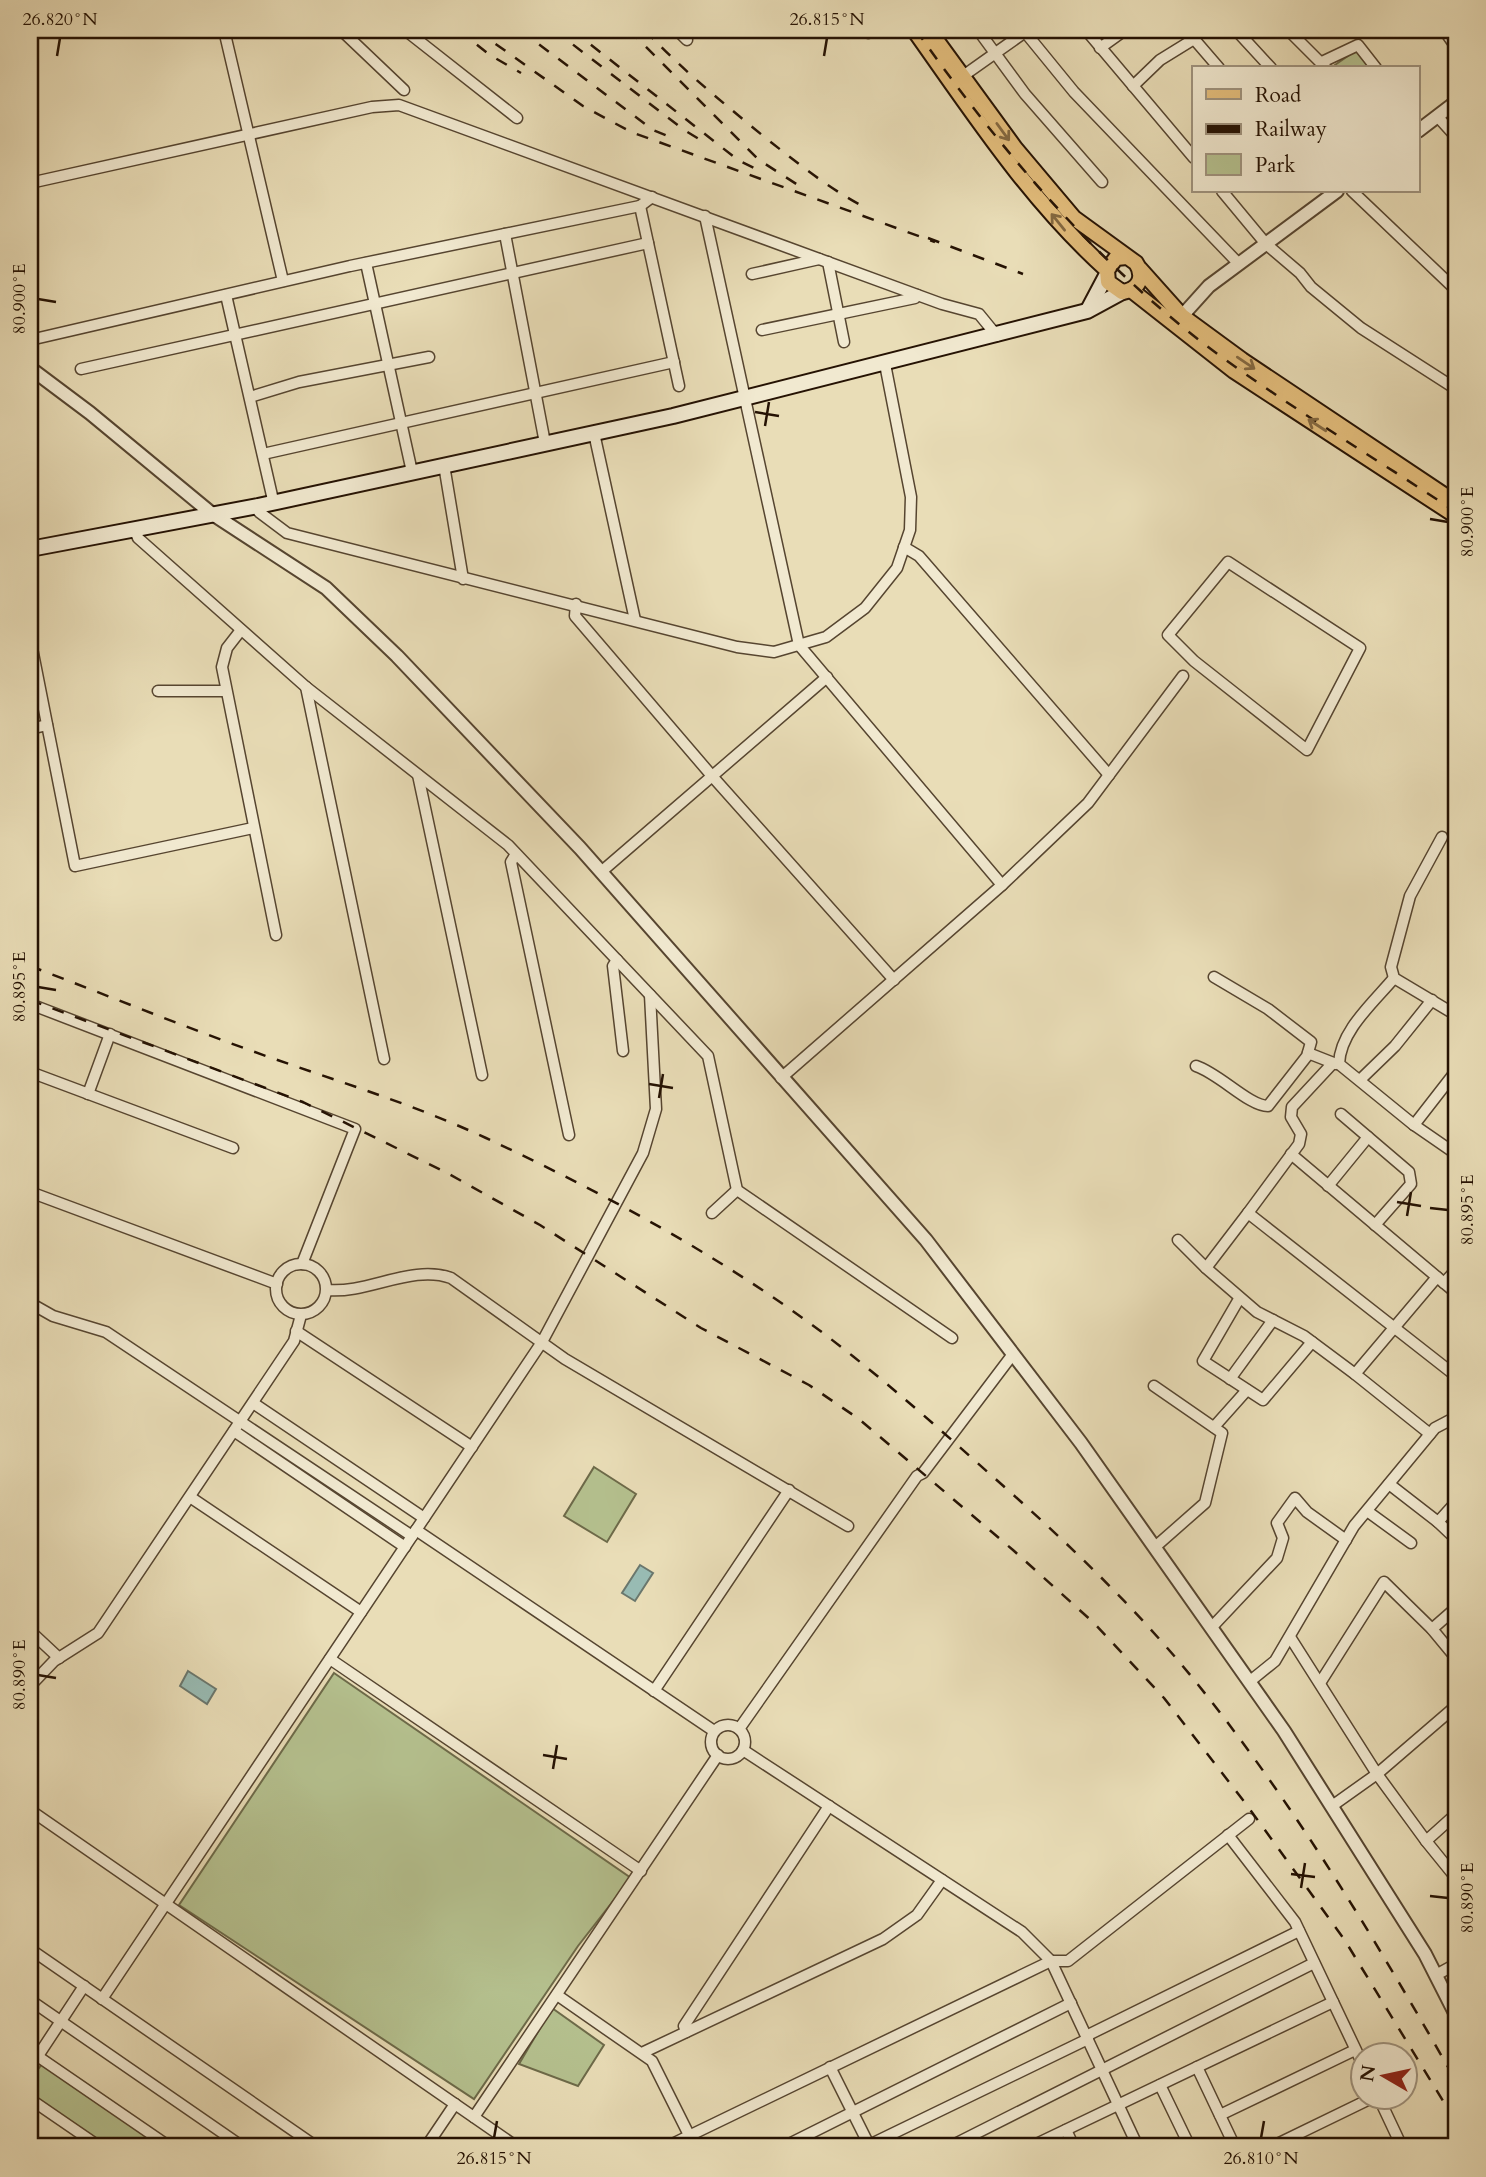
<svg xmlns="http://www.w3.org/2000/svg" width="1486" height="2177" viewBox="0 0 1486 2177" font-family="Cardo,serif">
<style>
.green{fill:#b5c18f;stroke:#6d6a49;stroke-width:2}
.water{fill:#98bbb3;stroke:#6a776d;stroke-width:2}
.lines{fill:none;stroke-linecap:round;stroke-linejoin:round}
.minor-casing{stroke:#564530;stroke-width:13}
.tertiary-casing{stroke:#564530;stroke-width:16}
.secondary-casing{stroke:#251203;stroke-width:18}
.primary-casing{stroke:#251203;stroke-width:18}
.minor{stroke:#f1e9d0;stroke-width:10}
.tertiary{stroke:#f1e9d0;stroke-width:12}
.secondary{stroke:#f1e9d0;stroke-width:14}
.primary{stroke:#e4be7c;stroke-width:14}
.rail{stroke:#251203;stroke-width:2.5;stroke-dasharray:12 12;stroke-linecap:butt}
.oneway{stroke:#846840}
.ticks{fill:none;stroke:#251203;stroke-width:2.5}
.neatline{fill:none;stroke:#251203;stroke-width:2.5}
.ticks-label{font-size:18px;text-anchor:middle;fill:#251203}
</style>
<rect width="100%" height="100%" fill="#e9ddb7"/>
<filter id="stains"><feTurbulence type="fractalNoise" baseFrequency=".00286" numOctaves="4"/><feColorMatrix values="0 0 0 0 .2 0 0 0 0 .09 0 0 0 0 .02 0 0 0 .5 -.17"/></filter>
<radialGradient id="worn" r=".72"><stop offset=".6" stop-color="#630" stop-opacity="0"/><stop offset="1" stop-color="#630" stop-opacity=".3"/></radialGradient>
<g class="green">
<path d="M1358,49L1371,68H1334L1332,67Z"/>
<path d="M594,1467L636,1494L607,1542L564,1516Z"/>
<path d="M334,1673L631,1878L578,1946L474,2099L179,1905Z"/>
<path d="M552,2008L604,2045L578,2086L519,2064Z"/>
<path d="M42,2064L161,2147H109L30,2094V2080Z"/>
</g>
<g class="water">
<path d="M640,1565L653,1573L635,1601L622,1593Z"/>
<path d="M188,1671L216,1689L207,1704L180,1686Z"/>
</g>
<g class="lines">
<defs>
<g id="minor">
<path d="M224,30L283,281"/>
<path d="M341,30L404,90"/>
<path d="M405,30L517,118"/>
<path d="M677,30L687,40"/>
<path d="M866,30L868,33"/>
<path d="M978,30L1025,94L1102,182"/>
<path d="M1086,30L1194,158"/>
<path d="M1236,30L1271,68"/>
<path d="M1288,30L1326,68"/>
<path d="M1444,30L1453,43"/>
<path d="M1025,32L1074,92L1238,263"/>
<path d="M1100,48L1125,30"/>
<path d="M1322,62L1358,45L1376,68"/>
<path d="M963,76L1028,30"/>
<path d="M1133,86L1160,60L1194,39L1219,68"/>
<path d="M1437,116L1456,137"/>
<path d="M30,183L372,107L399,105L942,304L979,314L997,336"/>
<path d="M1222,191L1266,244L1300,273L1311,287L1361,328L1456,389"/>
<path d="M1352,191L1456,290"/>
<path d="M640,206L679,386"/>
<path d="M705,216L799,645L1002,885"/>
<path d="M505,234L545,443"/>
<path d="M828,262L844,342"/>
<path d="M366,263L412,472"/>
<path d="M752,274L819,259"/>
<path d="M226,295L273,500"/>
<path d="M762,330L915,298L917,295"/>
<path d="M30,340L350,266L640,206L652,197"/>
<path d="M81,369L648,243"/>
<path d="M250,397L299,382L429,357"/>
<path d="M594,433L635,620"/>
<path d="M263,454L674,362"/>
<path d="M444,465L463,579"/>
<path d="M258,506L259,512L287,533L737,647L774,652L826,637L865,608L897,568L910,530L911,497L885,364"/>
<path d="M134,528L138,538L306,687L508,845L708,1056L737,1190L952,1338"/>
<path d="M904,547L919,556L1109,775"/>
<path d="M1228,562L1360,648L1307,750L1194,661L1168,635Z"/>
<path d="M576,604L575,616L712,776L894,980"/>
<path d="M241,630L227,648L222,667L276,935"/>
<path d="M30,638L75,866L253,828"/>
<path d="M306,687L384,1059"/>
<path d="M158,691H226"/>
<path d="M30,729L47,725"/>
<path d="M418,775L482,1075"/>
<path d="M1442,837L1410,896L1391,967L1394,978L1456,1015"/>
<path d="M516,854L511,862L569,1135"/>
<path d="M601,872L827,677"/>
<path d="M617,960L613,966L623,1051"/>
<path d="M1394,978C1374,1002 1340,1031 1339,1064L1414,1125L1456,1154"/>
<path d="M30,1004L355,1129L302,1264"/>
<path d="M1308,1053L1336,1064"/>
<path d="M1196,1066C1220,1074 1249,1106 1268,1106L1307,1056L1311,1042L1268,1009L1214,977"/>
<path d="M30,1072L233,1148"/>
<path d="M1363,1077L1395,1046L1432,1000"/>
<path d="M781,1078L1002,885L1088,803L1183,676"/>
<path d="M88,1094L110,1034"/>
<path d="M1341,1114L1409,1172L1411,1184L1375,1225"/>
<path d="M1414,1125L1456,1071"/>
<path d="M1291,1154L1437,1277"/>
<path d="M1328,1186L1368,1137"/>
<path d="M30,1192L277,1284"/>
<path d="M712,1213L737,1190"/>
<path d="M1248,1213L1299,1144L1301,1134L1291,1117L1292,1107L1332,1064"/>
<path d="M1178,1240L1206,1268L1248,1213L1456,1376"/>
<circle cx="301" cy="1289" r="25"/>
<path d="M1206,1268L1257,1312L1304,1336L1355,1374"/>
<path d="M1444,1283L1456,1270"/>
<path d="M327,1290C368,1294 412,1264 451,1278L565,1359L848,1526"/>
<path d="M1239,1299L1203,1361L1263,1400L1312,1342"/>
<path d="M30,1303L53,1316L106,1332L412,1536"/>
<path d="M296,1331L472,1447"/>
<path d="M1230,1379L1273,1320"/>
<path d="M1154,1386L1222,1433L1205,1503L1155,1547"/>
<path d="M253,1403L424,1518"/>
<path d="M1214,1427L1247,1390"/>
<path d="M234,1431L405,1547"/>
<path d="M1430,1434L1355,1374L1437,1277L1456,1293"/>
<path d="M1389,1484L1438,1522L1456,1502"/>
<path d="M190,1497L361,1612"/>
<path d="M1367,1511L1411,1543"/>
<path d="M1438,1522L1456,1539"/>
<path d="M416,1530L714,1731"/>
<path d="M1211,1628L1277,1558L1283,1538L1277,1523L1295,1498L1307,1512L1346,1540"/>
<path d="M1432,1629L1456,1608"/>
<path d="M30,1631L59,1658"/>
<path d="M1290,1637L1377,1774L1426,1841L1456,1814"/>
<path d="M330,1659L641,1871"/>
<path d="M1249,1682L1275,1661L1354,1526L1435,1428L1456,1417"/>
<path d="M1320,1683L1384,1582L1432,1629L1456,1658"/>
<path d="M30,1686L54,1661L98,1633L294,1341L301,1315"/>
<path d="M654,1691L789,1490"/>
<circle cx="728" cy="1742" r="17"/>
<path d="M739,1729L917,1476L923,1473L1013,1354"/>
<path d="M743,1750L1022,1932L1051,1961L1138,2147"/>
<path d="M1332,1806L1377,1774L1456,1706"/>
<path d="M30,1810L517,2147"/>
<path d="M1228,1835L1295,1922L1364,2067"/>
<path d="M1426,1841L1456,1878"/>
<path d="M30,1949L317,2147"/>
<path d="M1436,1975L1456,1964"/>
<path d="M557,1995L652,2061L695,2147"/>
<path d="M102,1999L542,1342L643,1153L656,1109L650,995"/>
<path d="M30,2000L243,2147"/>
<path d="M686,2032L684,2026L829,1806"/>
<path d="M1086,2036L1299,1931"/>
<path d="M30,2051L170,2147"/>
<path d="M644,2052L883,1939L917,1915L942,1880"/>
<path d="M830,2067L870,2147"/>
<path d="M1197,2067L1235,2147"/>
<path d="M30,2068L84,1986"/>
<path d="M1160,2085L1190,2147"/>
<path d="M1378,2096L1402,2147"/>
<path d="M30,2099L100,2147"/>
<path d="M1220,2115L1355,2050"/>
<path d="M474,2117L718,1755"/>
<path d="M1066,2130L1074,2147"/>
<path d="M426,2147L455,2104"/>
<path d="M666,2147L1051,1961H1068L1249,1819"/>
<path d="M783,2147L1071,2003"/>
<path d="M865,2147L1088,2039"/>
<path d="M949,2147L1314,1963"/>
<path d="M1030,2147L1333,2002"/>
<path d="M1271,2147L1376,2096"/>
<path d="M1442,2147L1446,2145"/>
</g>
<g id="tertiary">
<path d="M1418,131L1456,102"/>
<path d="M1182,316L1209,286L1337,191"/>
<path d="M30,368L90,413L211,513L326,588L397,656L580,848L926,1240L1081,1443L1284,1731L1425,1954L1456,2015"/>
</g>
<g id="secondary">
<path d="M1088,310L1106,276"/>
<path d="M30,549L258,506L673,416L1087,311L1122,292"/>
</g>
<g id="primary">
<path d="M914,30C973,113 1030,201 1107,270"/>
<path d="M929,30L1015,148L1074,218L1136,263C1145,277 1139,290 1122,292L1108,282L1107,270L1116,258L1127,257"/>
<path d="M1140,269L1182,316L1242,360L1456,503"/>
<path d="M1131,290L1234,371L1456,516"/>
</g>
</defs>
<use href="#minor" class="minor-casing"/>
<use href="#tertiary" class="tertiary-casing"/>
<use href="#secondary" class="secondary-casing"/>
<use href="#primary" class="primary-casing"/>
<use href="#minor" class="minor"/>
<use href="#tertiary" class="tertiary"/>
<use href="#secondary" class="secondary"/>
<use href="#primary" class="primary"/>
<g class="rail">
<path d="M458,30L490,55L521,73"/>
<path d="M476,30L583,106L631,132L935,242"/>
<path d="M520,30L653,130L670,137"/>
<path d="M554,30L684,130L699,139"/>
<path d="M572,30L738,160L754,168"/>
<path d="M629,30L759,160L798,185"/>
<path d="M645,30C681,69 721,101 762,135C796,162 829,189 868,209"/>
<path d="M916,30C1004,155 1105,274 1230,363C1304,416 1381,462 1456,512"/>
<path d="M928,238L1023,274"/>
<path d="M30,966C109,996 187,1028 266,1056C340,1082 415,1105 486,1138C601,1192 717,1254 819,1330C879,1375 935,1425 991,1475C1068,1543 1143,1614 1207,1696C1302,1816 1380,1948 1456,2081"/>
<path d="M30,1000L303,1102L449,1174L540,1225L701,1328L809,1385L859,1419L1013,1550L1094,1623L1164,1698L1246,1804L1344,1939L1456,2122"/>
</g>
</g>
<defs><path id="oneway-shaft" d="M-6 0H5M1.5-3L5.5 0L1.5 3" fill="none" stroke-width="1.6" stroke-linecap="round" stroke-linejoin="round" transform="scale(1.75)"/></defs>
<g class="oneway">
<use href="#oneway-shaft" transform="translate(1003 132) rotate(54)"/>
<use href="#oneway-shaft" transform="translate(1058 222) rotate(-129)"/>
<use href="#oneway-shaft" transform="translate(1246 363) rotate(34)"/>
<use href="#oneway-shaft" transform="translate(1317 425) rotate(-147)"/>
</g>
<path class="ticks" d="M57,56L60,38M824,56L827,38M38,299L56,302M755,412L779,416M765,426L769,402M1430,519L1448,522M38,987L56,990M649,1084L673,1088M659,1098L663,1074M1397,1202L1421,1206M1430,1208L1448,1210M1407,1216L1411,1192M38,1675L56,1678M543,1755L567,1759M553,1769L557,1745M1291,1874L1315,1877M1301,1888L1305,1863M1430,1896L1448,1898M494,2138L497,2121M1261,2138L1264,2121"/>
<rect width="1486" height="2177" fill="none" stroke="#e9ddb7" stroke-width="77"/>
<rect x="1192" y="66" width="228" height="126" fill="#f1e9d0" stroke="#9f937e" stroke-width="2"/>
<rect x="1206" y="89" width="35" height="10" fill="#e4be7c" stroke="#9f937e" stroke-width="2"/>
<text x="1255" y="102" font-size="21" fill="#251203">Road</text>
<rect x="1206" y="124" width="35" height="10" fill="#251203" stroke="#9f937e" stroke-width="2"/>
<text x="1255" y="136" font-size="21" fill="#251203">Railway</text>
<rect x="1206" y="154" width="35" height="21" fill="#b5c18f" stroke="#9f937e" stroke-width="2"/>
<text x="1255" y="172" font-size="21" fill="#251203">Park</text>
<g transform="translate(1384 2076) rotate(279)"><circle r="33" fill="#f1e9d0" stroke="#9f937e" stroke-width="2"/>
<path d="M0-5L12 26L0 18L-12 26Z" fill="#8f2418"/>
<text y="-10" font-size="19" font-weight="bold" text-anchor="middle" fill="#251203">N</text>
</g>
<rect x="38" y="38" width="1410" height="2100" class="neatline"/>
<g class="ticks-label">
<text x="60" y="25">26.820°N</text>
<text x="827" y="25">26.815°N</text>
<text transform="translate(19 299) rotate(-90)" y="6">80.900°E</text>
<text transform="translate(1467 522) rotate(-90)" y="6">80.900°E</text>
<text transform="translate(19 987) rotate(-90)" y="6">80.895°E</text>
<text transform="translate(1467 1210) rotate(-90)" y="6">80.895°E</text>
<text transform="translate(19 1675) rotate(-90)" y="6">80.890°E</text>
<text transform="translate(1467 1898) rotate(-90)" y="6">80.890°E</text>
<text x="494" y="2164">26.815°N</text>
<text x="1261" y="2164">26.810°N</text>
</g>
<rect width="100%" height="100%" filter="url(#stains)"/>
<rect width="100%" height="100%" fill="url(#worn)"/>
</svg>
